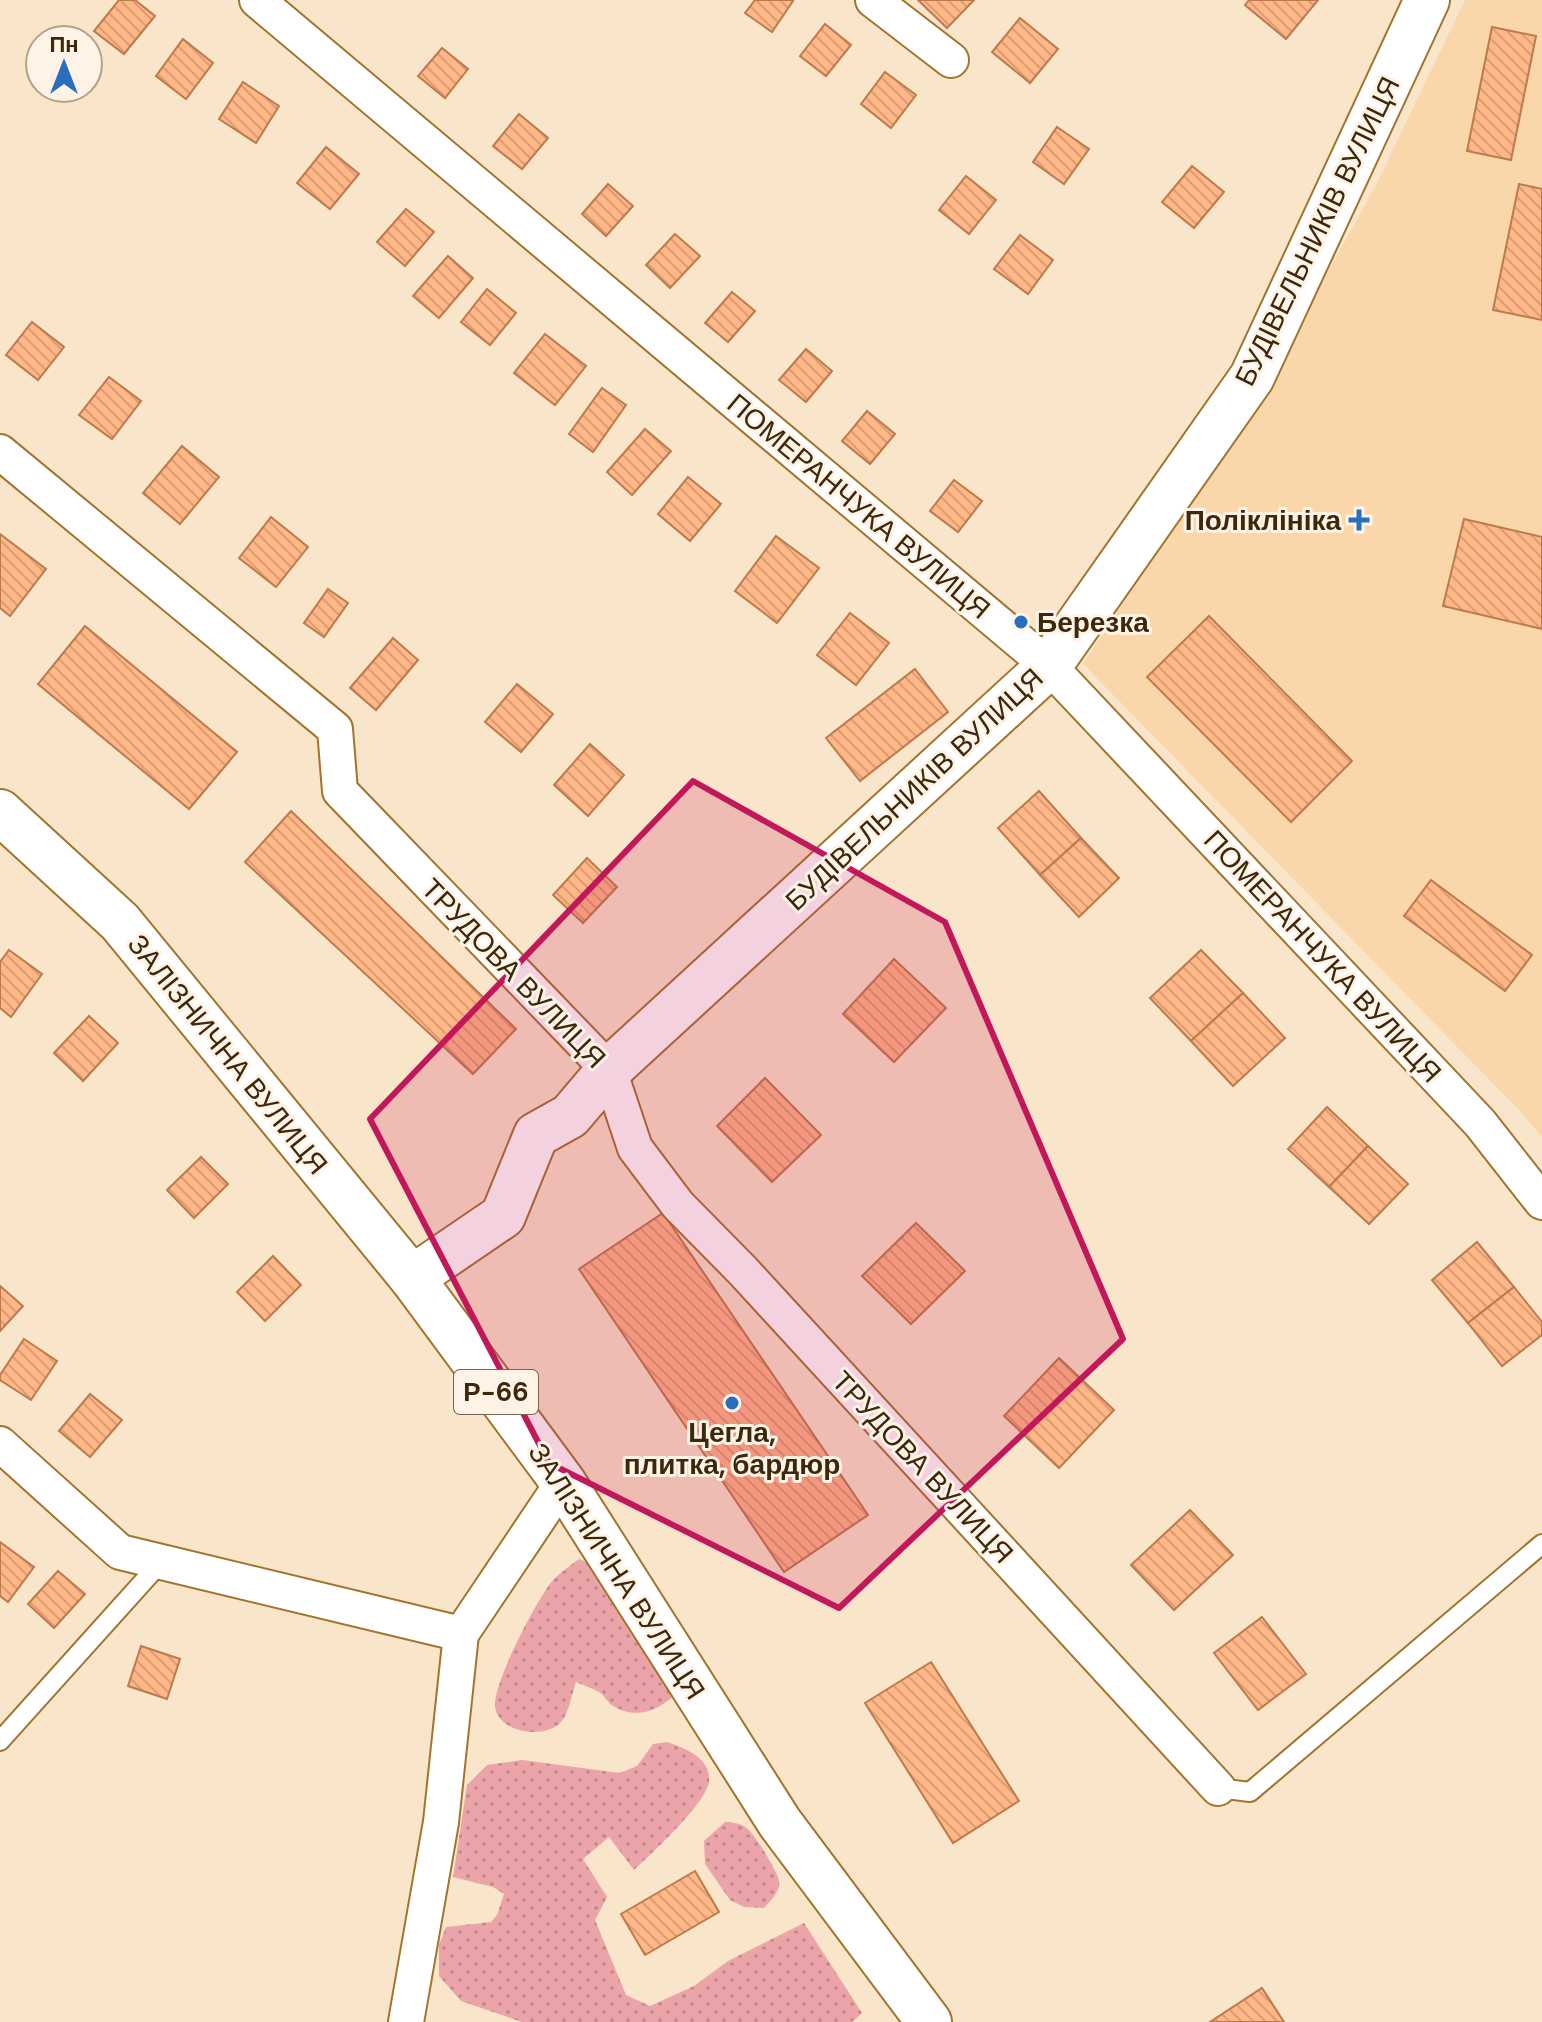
<svg xmlns="http://www.w3.org/2000/svg" width="1542" height="2022" viewBox="0 0 1542 2022" font-family="'DM Sans',sans-serif">
<style>
.built{fill:#f9d7ab}
.green{fill:url(#green-dots)}
.building{fill:url(#building-back-hatch);stroke:#bd7a4b;stroke-width:2}
.lines{fill:none;stroke-linecap:round;stroke-linejoin:round}
.service-casing{stroke:#a3742d;stroke-width:22}
.minor-casing{stroke:#a3742d;stroke-width:38}
.tertiary-casing{stroke:#a3742d;stroke-width:48}
.primary-casing{stroke:#a3742d;stroke-width:48}
.service{stroke:#fff;stroke-width:18}
.minor{stroke:#fff;stroke-width:34}
.tertiary{stroke:#fff;stroke-width:44}
.primary{stroke:#fff;stroke-width:44}
.marked{fill:#c2185b;fill-opacity:0.2;stroke:#c2185b;stroke-width:6;stroke-linejoin:round}
.poi-dot{fill:#296ebf;stroke:#fef3e6;stroke-width:3}
.labels{text-anchor:middle;stroke-width:6;stroke-linejoin:round;paint-order:stroke}
.shield{fill:#fef3e6;stroke:#76664d;stroke-width:2}
.shield-label{font-size:26px;font-weight:bold;fill:#3c290b}
.street-label{font-size:28px;fill:#3c290b;stroke:#fef3e6}
.poi-label{font-size:28px;font-weight:bold;fill:#3c290b;stroke:#fef3e6;text-anchor:end}
</style>
<defs>
<pattern id="green-dots" width="8" height="8" patternUnits="userSpaceOnUse" patternTransform="scale(2)"><rect width="8" height="8" fill="#eba4a9"/><path d="M2 2h.1M6 6h.1" fill="none" stroke="#c08688" stroke-width="1.8" stroke-linecap="round"/></pattern>
<pattern id="building-back-hatch" width="6" height="6" patternUnits="userSpaceOnUse" patternTransform="scale(2)"><rect width="6" height="6" fill="#ffb787"/><path d="M-1 5l2 2M0 0l6 6M5-1l2 2" fill="none" stroke="#db9d73"/></pattern>
</defs>
<rect width="100%" height="100%" fill="#f9e5ca"/>
<path class="built" d="M1465,0H1542V1137L1518,1109L1083,664L1270,377L1376,185Z"/>
<g class="green">
<path d="M579,1559L600,1568L676,1694C657,1711 637,1720 613,1706C607,1702 605,1696 599,1692C592,1688 583,1685 576,1682C572,1693 569,1713 561,1722C544,1740 499,1733 495,1707C492,1685 539,1594 555,1578C562,1571 571,1565 579,1559Z"/>
<path d="M667,1742C685,1748 711,1758 709,1781C707,1803 651,1854 634,1870L609,1837L583,1859L607,1897L595,1920L626,1995L650,2006L694,1986L728,1961L804,1923L862,2013L852,2022H522L461,2001L439,1976V1945L446,1927L491,1922L497,1915L504,1894L493,1887L453,1877L467,1785L487,1765L522,1760L620,1773L637,1766L653,1744Z"/>
<path d="M725,1822C734,1822 743,1824 749,1830C756,1837 778,1872 779,1881C781,1891 770,1901 764,1908L744,1907L730,1900L705,1864L704,1841Z"/>
</g>
<g class="building">
<path d="M119,0H135L155,16L124,54L94,31Z"/>
<path d="M755,0H791L793,1L772,32L745,13Z"/>
<path d="M918,0H974L947,28Z"/>
<path d="M1249,0H1318L1286,39L1245,5Z"/>
<path d="M1020,18L1058,49L1030,83L992,52Z"/>
<path d="M825,24L851,45L826,76L800,56Z"/>
<path d="M1492,27L1536,36L1511,160L1467,151Z"/>
<path d="M183,39L213,63L186,99L156,76Z"/>
<path d="M442,48L468,69L445,98L418,76Z"/>
<path d="M885,72L916,95L891,128L861,104Z"/>
<path d="M243,82L279,106L256,143L219,119Z"/>
<path d="M519,114L548,138L522,169L493,146Z"/>
<path d="M1057,127L1089,149L1064,184L1033,162Z"/>
<path d="M326,147L359,174L330,209L297,183Z"/>
<path d="M1192,166L1224,192L1194,228L1162,202Z"/>
<path d="M966,176L996,200L969,234L939,210Z"/>
<path d="M608,184L633,206L606,236L582,214Z"/>
<path d="M1519,184L1542,189V320L1493,310Z"/>
<path d="M406,209L434,232L405,266L377,242Z"/>
<path d="M675,234L700,256L670,288L646,265Z"/>
<path d="M1020,235L1053,260L1028,294L994,269Z"/>
<path d="M448,256L473,278L439,318L413,296Z"/>
<path d="M487,289L516,313L490,345L461,322Z"/>
<path d="M732,292L755,311L728,342L705,323Z"/>
<path d="M32,322L64,347L38,380L6,355Z"/>
<path d="M545,334L586,366L555,405L514,373Z"/>
<path d="M806,349L832,371L806,402L779,380Z"/>
<path d="M109,377L141,401L112,439L79,415Z"/>
<path d="M602,388L626,405L593,452L569,434Z"/>
<path d="M867,411L895,434L870,464L842,441Z"/>
<path d="M645,429L671,451L632,495L607,472Z"/>
<path d="M182,446L219,477L180,524L143,493Z"/>
<path d="M688,477L721,504L690,541L658,514Z"/>
<path d="M954,480L982,501L958,532L930,511Z"/>
<path d="M271,517L308,547L276,587L239,558Z"/>
<path d="M1464,519L1542,537V629L1443,606Z"/>
<path d="M0,534L46,569L10,616L0,608Z"/>
<path d="M776,536L819,568L777,623L735,591Z"/>
<path d="M328,589L348,603L324,637L304,623Z"/>
<path d="M850,613L889,643L856,685L817,655Z"/>
<path d="M1209,616L1352,761L1291,822L1147,677Z"/>
<path d="M85,626L237,752L189,809L38,684Z"/>
<path d="M393,638L418,660L376,710L350,688Z"/>
<path d="M915,669L948,712L860,781L826,738Z"/>
<path d="M517,684L553,714L521,752L485,722Z"/>
<path d="M590,744L624,775L588,816L554,785Z"/>
<path d="M1039,791L1081,838L1040,875L998,828Z"/>
<path d="M291,811L516,1029L473,1074L245,862Z"/>
<path d="M1081,838L1119,878L1079,917L1040,875Z"/>
<path d="M587,858L617,887L583,923L553,895Z"/>
<path d="M1431,880L1532,955L1505,991L1404,916Z"/>
<path d="M9,950L42,974L11,1017L0,1008V962Z"/>
<path d="M1201,950L1243,993L1191,1041L1150,998Z"/>
<path d="M894,959L946,1008L894,1062L843,1014Z"/>
<path d="M1243,993L1285,1038L1233,1086L1191,1041Z"/>
<path d="M89,1016L118,1043L83,1081L54,1053Z"/>
<path d="M765,1078L821,1135L772,1182L717,1126Z"/>
<path d="M1327,1107L1368,1146L1329,1187L1288,1149Z"/>
<path d="M1368,1146L1408,1184L1369,1224L1329,1187Z"/>
<path d="M201,1157L228,1184L194,1218L167,1190Z"/>
<path d="M663,1213L868,1515L784,1572L579,1269Z"/>
<path d="M916,1223L965,1271L911,1324L862,1276Z"/>
<path d="M1477,1242L1514,1287L1468,1323L1432,1280Z"/>
<path d="M273,1256L301,1285L265,1321L237,1292Z"/>
<path d="M0,1286L23,1306L0,1331Z"/>
<path d="M1514,1287L1542,1322V1335L1502,1366L1468,1323Z"/>
<path d="M24,1339L57,1361L31,1400L0,1380V1375Z"/>
<path d="M1059,1358L1114,1410L1059,1468L1004,1416Z"/>
<path d="M90,1394L122,1420L90,1457L59,1431Z"/>
<path d="M1190,1510L1233,1555L1174,1610L1131,1565Z"/>
<path d="M0,1542L34,1567L8,1602L0,1596Z"/>
<path d="M58,1571L85,1594L54,1628L28,1604Z"/>
<path d="M1262,1617L1306,1674L1258,1710L1214,1653Z"/>
<path d="M141,1646L180,1659L167,1699L128,1686Z"/>
<path d="M931,1662L1019,1801L953,1843L865,1703Z"/>
<path d="M695,1871L719,1912L645,1955L621,1914Z"/>
<path d="M1262,1988L1284,2022H1210Z"/>
</g>
<g class="lines">
<defs>
<g id="service">
<path d="M0,1741L161,1562"/>
<path d="M1218,1788L1250,1792L1542,1544"/>
</g>
<g id="minor">
<path d="M257,0L1049,666L1480,1123L1542,1202"/>
<path d="M873,0L951,60"/>
<path d="M0,452L335,729L340,791L609,1070L635,1148L678,1205L743,1271L1218,1788"/>
<path d="M0,1444L120,1552L461,1634"/>
<path d="M406,2022L441,1822L461,1634L563,1482"/>
</g>
<path id="tertiary" d="M412,1278L503,1216L536,1135L570,1116L609,1070L1049,666L1252,377L1427,0"/>
<path id="primary" d="M0,812L120,922L412,1278L563,1482L780,1823L929,2022"/>
</defs>
<use href="#service" class="service-casing"/>
<use href="#minor" class="minor-casing"/>
<use href="#tertiary" class="tertiary-casing"/>
<use href="#primary" class="primary-casing"/>
<use href="#service" class="service"/>
<use href="#minor" class="minor"/>
<use href="#tertiary" class="tertiary"/>
<use href="#primary" class="primary"/>
</g>
<path class="marked" d="M693,781L945,922L1123,1339L839,1608L549,1463L370,1119Z"/>
<g class="poi-dot">
<path d="M1355 508h8v8h8v8h-8v8h-8v-8h-8v-8h8z"/>
<circle cx="1021" cy="622" r="8"/>
<circle cx="732" cy="1403" r="8"/>
</g>
<g class="labels">
<rect class="shield" x="454" y="1370" width="84" height="44" rx="6"/>
<g class="shield-label">
<text x="496" y="1401">Р-66</text>
</g>
<g class="street-label">
<text transform="translate(1317 231) rotate(-64)" y="10">БУДІВЕЛЬНИКІВ ВУЛИЦЯ</text>
<text transform="translate(859 506) rotate(40)" y="10">ПОМЕРАНЧУКА ВУЛИЦЯ</text>
<text transform="translate(914 789) rotate(-43)" y="10">БУДІВЕЛЬНИКІВ ВУЛИЦЯ</text>
<text transform="translate(1323 956) rotate(47)" y="10">ПОМЕРАНЧУКА ВУЛИЦЯ</text>
<text transform="translate(514 973) rotate(46)" y="10">ТРУДОВА ВУЛИЦЯ</text>
<text transform="translate(228 1054) rotate(51)" y="10">ЗАЛІЗНИЧНА ВУЛИЦЯ</text>
<text transform="translate(923 1467) rotate(47)" y="10">ТРУДОВА ВУЛИЦЯ</text>
<text transform="translate(617 1571) rotate(57)" y="10">ЗАЛІЗНИЧНА ВУЛИЦЯ</text>
</g>
<g class="poi-label">
<text x="1341" y="530">Поліклініка</text>
<text x="1037" y="632" text-anchor="start">Березка</text>
<text x="732" y="1442" text-anchor="middle">Цегла,<tspan x="732" dy="32">плитка, бардюр</tspan></text>
</g>
</g>
<g transform="translate(64 64)"><circle r="38" fill="#fef3e6" stroke="#b0a28e" stroke-width="2"/>
<path d="M0-6L14 30L0 20L-14 30Z" fill="#296ebf"/>
<text y="-12" font-size="22" font-weight="bold" text-anchor="middle" fill="#3c290b">Пн</text>
</g>
</svg>
